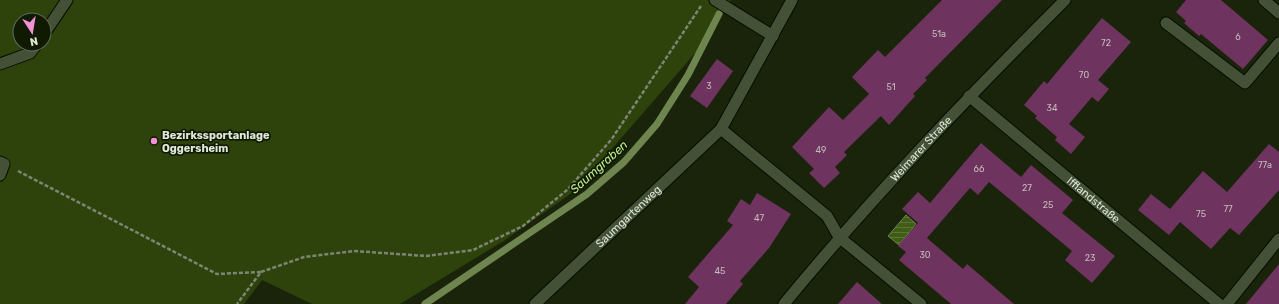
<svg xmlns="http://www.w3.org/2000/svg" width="1279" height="304" viewBox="0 0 1279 304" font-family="Rubik,sans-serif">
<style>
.green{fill:#2e430c;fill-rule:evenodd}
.water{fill:url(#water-rules);stroke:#6f8550}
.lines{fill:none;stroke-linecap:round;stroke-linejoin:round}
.stream{stroke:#6f8550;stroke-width:7}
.building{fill:#6e335e}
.service-casing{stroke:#050d00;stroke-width:13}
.minor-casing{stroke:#050d00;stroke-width:13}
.path{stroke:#7c8672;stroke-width:2.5;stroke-dasharray:4 2;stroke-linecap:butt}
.service{stroke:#455137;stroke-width:11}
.minor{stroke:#455137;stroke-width:11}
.poi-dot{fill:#f391d6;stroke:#101a03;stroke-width:1.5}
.labels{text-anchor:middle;stroke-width:3.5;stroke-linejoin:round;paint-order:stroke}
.number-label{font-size:9px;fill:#c4bbba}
.poi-label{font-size:11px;font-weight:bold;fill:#e0e8d9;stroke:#101a03;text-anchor:start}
.street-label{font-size:11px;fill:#e0e8d9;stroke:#101a03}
.water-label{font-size:12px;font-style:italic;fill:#bfeb8b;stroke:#101a03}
</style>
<defs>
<pattern id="water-rules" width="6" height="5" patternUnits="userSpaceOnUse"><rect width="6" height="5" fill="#3f5b15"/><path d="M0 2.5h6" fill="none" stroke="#5a7336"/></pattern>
</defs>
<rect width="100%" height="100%" fill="#19240b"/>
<path class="green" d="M0,0H731L704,43L576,190L502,242L400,304H312L262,280L244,304H0ZM20,20H44V44H20Z"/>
<path class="water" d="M906,215L916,224L899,245L888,236Z"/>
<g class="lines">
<path class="stream" d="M425,304L587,194L624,162L657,124L688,75L719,14"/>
</g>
<g class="building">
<path d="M942,0H1002L925,78L927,80L913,94L915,96L889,125L881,116L844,152L847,155L835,167L840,173L824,188L809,173L814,169L792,147L829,107L843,120L869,94L852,77L878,50L885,57Z"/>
<path d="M1186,0H1221L1268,40L1243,69L1201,34L1199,36L1184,23L1186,21L1176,12Z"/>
<path d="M1102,18L1131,42L1098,80L1109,89L1098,102L1092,97L1069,124L1085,137L1071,154L1055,140L1057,137L1035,118L1037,116L1024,105L1044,81L1047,84Z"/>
<path d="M717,59L733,71L707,108L690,96Z"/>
<path d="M981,143L1021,177L1031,165L1073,200L1062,213L1115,256L1092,283L1065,260L1072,251L989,182L978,195L970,188L927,238L963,269L967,264L1014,304H951L899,260L906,252L898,246L918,223L902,209L918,192L930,203Z"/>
<path d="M1269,144L1279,152V190L1239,235L1230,228L1211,249L1180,222L1169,235L1138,210L1151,194L1170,209L1203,171L1227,192Z"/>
<path d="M757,193L791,214L769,248L740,281L743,284L726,304H685L699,287L688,277L733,225L727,221L741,199L750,205Z"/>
<path d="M1279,264V304H1246Z"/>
<path d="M857,282L882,304H838Z"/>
</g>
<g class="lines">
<defs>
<g id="service">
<path d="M715,0L773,36"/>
<path d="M1166,23L1245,83L1279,43"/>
<path d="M44,34L67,0"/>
<path d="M0,64L30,53L37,44"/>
<path d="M721,129L827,216L839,237"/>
<path d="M0,162L4,164L0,175"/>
<path id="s1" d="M535,304L721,129L792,0"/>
</g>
<g id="minor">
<path d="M1264,0L1279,13"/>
<path id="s2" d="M969,96L1219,304"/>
<path d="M839,237L921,304"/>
<path id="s3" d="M784,304C872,197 967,98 1065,0"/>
<path d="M1227,304L1279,239"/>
</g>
</defs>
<use href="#service" class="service-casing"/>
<use href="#minor" class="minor-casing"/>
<g class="path">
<path d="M18,171L217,274L261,272L237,304"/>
<path d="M261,272L304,257L354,251L426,256L473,250L523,226L567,190L611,140L701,6"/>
</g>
<use href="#service" class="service"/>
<use href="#minor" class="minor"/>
</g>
<circle class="poi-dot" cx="154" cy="141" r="4"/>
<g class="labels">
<g class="number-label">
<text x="939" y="37">51a</text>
<text x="1238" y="40">6</text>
<text x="1106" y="46">72</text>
<text x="1084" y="78">70</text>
<text x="709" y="89">3</text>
<text x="891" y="90">51</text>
<text x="1052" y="111">34</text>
<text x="821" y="153">49</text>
<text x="1265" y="168">77a</text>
<text x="979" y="172">66</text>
<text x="1027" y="191">27</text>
<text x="1048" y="208">25</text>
<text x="1228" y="212">77</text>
<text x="1201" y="217">75</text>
<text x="759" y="221">47</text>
<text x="925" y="258">30</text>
<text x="1090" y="261">23</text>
<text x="720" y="274">45</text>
</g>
<g class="poi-label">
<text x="162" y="139">Bezirkssportanlage<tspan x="162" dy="13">Oggersheim</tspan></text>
</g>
<g class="street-label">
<text dy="4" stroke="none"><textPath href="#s3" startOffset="207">Weimarer Straße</textPath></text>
<text dy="4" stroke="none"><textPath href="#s2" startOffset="162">Ifflandstraße</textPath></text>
<text dy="4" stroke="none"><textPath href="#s1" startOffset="128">Saumgartenweg</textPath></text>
</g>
<g class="water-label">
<text transform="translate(599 167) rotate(-42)" y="4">Saumgraben</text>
</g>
</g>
<g transform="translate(32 32) rotate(168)"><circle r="19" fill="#101a03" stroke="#636c59"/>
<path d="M0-3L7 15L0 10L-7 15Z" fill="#f391d6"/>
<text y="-6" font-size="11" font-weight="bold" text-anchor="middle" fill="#e0e8d9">N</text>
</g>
</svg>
